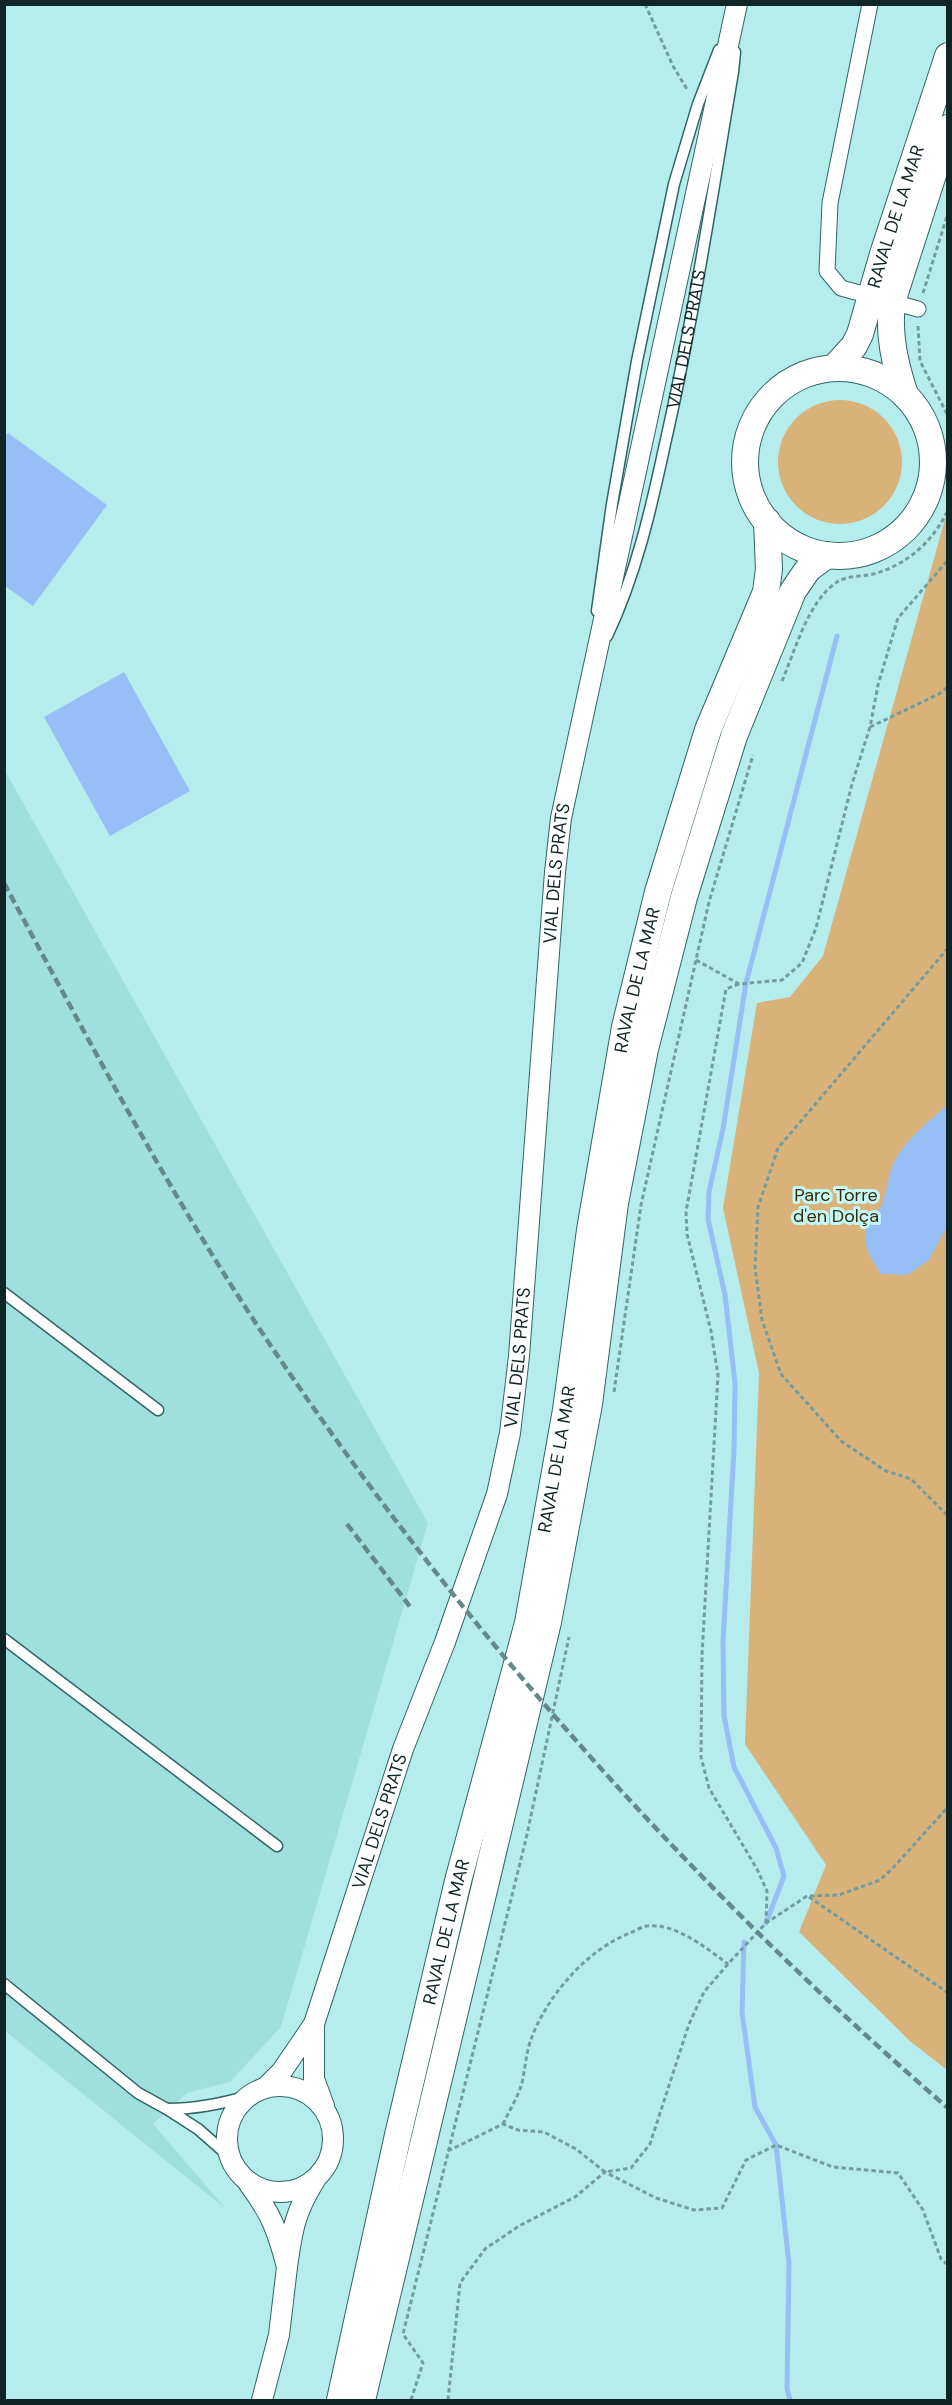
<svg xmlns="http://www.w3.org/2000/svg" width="952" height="2405" viewBox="0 0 952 2405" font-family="'DM Sans',sans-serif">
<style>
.built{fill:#9fe0df}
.green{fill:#d9b27a}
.water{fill:#95bff6}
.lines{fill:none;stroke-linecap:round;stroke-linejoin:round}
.stream{stroke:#95bff6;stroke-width:5}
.service-casing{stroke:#306565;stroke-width:13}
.pedestrian-casing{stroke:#306565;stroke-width:17}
.minor-casing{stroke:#306565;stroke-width:22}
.tertiary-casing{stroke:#306565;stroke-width:28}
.path{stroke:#739d9c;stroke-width:3;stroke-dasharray:4.5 3;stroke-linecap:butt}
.service{stroke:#fff;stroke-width:10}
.pedestrian{stroke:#fff;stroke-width:15}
.minor{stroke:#fff;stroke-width:20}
.tertiary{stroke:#fff;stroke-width:26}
.rail{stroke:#638a89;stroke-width:4.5;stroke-dasharray:9 4.5;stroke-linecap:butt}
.labels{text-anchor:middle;stroke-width:6;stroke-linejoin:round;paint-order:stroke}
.street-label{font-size:18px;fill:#102626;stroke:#c2fafa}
.park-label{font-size:18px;fill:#3e2906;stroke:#c2fafa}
</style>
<rect width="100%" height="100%" fill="#b5edec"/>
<path class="built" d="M4,769L428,1523L281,2027L230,2082L187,2093L153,2124L227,2210L5,2031Z"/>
<g class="green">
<circle cx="840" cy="462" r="62"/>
<path d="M947,512V2070L910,2041L799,1932L826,1865L745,1744L759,1373L723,1208L757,1003L790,997L823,956Z"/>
</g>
<g class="water">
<path d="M8,433L107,505L33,606L5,586L4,437Z"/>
<path d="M124,672L190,791L110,836L44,717Z"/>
<path d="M947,1105V1226L929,1260L908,1275L881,1274C873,1261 860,1244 867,1227C870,1218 879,1212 882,1204C888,1189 888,1173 896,1159C907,1138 930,1121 947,1105Z"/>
</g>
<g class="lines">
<g class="stream">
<path d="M766,1923L784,1876L776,1848L734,1767L724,1716L723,1641L734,1450L735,1383L725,1295L708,1219L709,1192L723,1129L746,983L837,636"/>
<path d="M744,1942L742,2012L755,2107L776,2145L789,2264L787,2389L790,2400"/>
</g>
<defs>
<g id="service">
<path d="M597,611L612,504L637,361L674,184L698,104L719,50"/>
<path id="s1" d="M607,636C636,575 651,509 665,444C693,321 712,196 733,72L735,52"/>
<path d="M4,1293L158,1410"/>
<path d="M4,1639L277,1846"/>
<path d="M4,1984L138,2093L167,2109"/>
<path d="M230,2157L198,2129L167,2109C196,2109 221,2104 248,2096"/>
</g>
<path id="pedestrian" d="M870,4L830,203L827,271L841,288L918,309"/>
<g id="minor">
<path id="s2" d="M314,2024L403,1749L445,1642L497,1494L510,1433L519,1356L555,872L561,818L737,4"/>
<circle cx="280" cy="2139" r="53"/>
<path d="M265,2088L282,2071L314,2024V2079L324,2106"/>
<path d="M249,2184C271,2213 278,2232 287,2267C292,2230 295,2212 315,2180"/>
<path d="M262,2400L279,2335L287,2267"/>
</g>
<g id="tertiary">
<path id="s3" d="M834,368L854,346L860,334L883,254L948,56"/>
<circle cx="839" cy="462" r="94"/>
<path d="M905,395C895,364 888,335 892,302L948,128"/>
<path id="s4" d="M340,2400L398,2135L458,1881L528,1623L566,1410L590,1230L625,1027L658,892L708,730L766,592L769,569L767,521"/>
<path d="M362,2400L548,1622L589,1404L615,1203L645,1049L684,897L734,736L793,591L808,569L827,555"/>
</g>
</defs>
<use href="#service" class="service-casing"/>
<use href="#pedestrian" class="pedestrian-casing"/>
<use href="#minor" class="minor-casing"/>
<use href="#tertiary" class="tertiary-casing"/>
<g class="path">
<path d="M645,4L673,66L688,91"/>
<path d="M923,293L948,213"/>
<path d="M918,326L920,361L948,416"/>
<path d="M782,681C795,651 808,601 837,582C847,575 865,577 877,573C909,563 934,540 948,510"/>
<path d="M870,727L939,694L948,687"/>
<path d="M948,948L778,1148L758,1207L755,1267L762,1320L781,1374L841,1441L886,1471L911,1479L948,1516"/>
<path d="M696,960L739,984L782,980L802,963L816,928L852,784L870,727L878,685L898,618L948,560"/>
<path d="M739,984L726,989L686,1212L687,1234L711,1331L718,1375L702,1655L701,1757L709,1788L757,1869L767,1891L766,1923"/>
<path d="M614,1392L641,1205L709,902L753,755"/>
<path d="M809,1897L948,1993"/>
<path d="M503,2124C509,2111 518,2097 522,2083C525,2069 526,2055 530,2042C546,1997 585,1951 630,1933C635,1931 641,1927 647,1926C676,1923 706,1948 728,1964"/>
<path d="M448,2151L503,2124L518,2130L544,2132L576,2149L605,2172L631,2168L650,2144L689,2024L704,1992L728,1964L766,1923L807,1896L839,1895L880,1880L892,1869L948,1807"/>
<path d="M411,2400L423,2363L403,2334L526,1839L569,1637"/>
<path d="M448,2400L460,2283L485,2249L519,2226L575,2197L605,2172L656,2198L694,2210L722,2208L746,2160L776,2145L833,2167L898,2173L923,2210L941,2259L948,2265"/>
</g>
<use href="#service" class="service"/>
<use href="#pedestrian" class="pedestrian"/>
<use href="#minor" class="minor"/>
<use href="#tertiary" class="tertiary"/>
<g class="rail">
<path d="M4,883C87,1037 168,1192 265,1337C456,1623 688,1884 948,2108"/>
<path d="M347,1524L411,1608"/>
</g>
</g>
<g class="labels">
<g class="street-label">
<text dy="6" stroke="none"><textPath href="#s3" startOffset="166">RAVAL DE LA MAR</textPath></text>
<text dy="6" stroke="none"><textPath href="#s1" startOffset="308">VIAL DELS PRATS</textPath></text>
<text dy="6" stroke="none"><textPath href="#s2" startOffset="1185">VIAL DELS PRATS</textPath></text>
<text dy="6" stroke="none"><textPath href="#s4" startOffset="1452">RAVAL DE LA MAR</textPath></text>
<text dy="6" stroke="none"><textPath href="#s2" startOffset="699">VIAL DELS PRATS</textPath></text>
<text dy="6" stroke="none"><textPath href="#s4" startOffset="966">RAVAL DE LA MAR</textPath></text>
<text dy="6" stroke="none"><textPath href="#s2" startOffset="213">VIAL DELS PRATS</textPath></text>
<text dy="6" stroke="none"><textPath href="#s4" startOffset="480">RAVAL DE LA MAR</textPath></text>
</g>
<g class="park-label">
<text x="836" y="1201">Parc Torre<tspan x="836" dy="21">d'en Dolça</tspan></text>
</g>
</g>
<rect width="952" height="2405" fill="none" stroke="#102626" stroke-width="12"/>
</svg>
